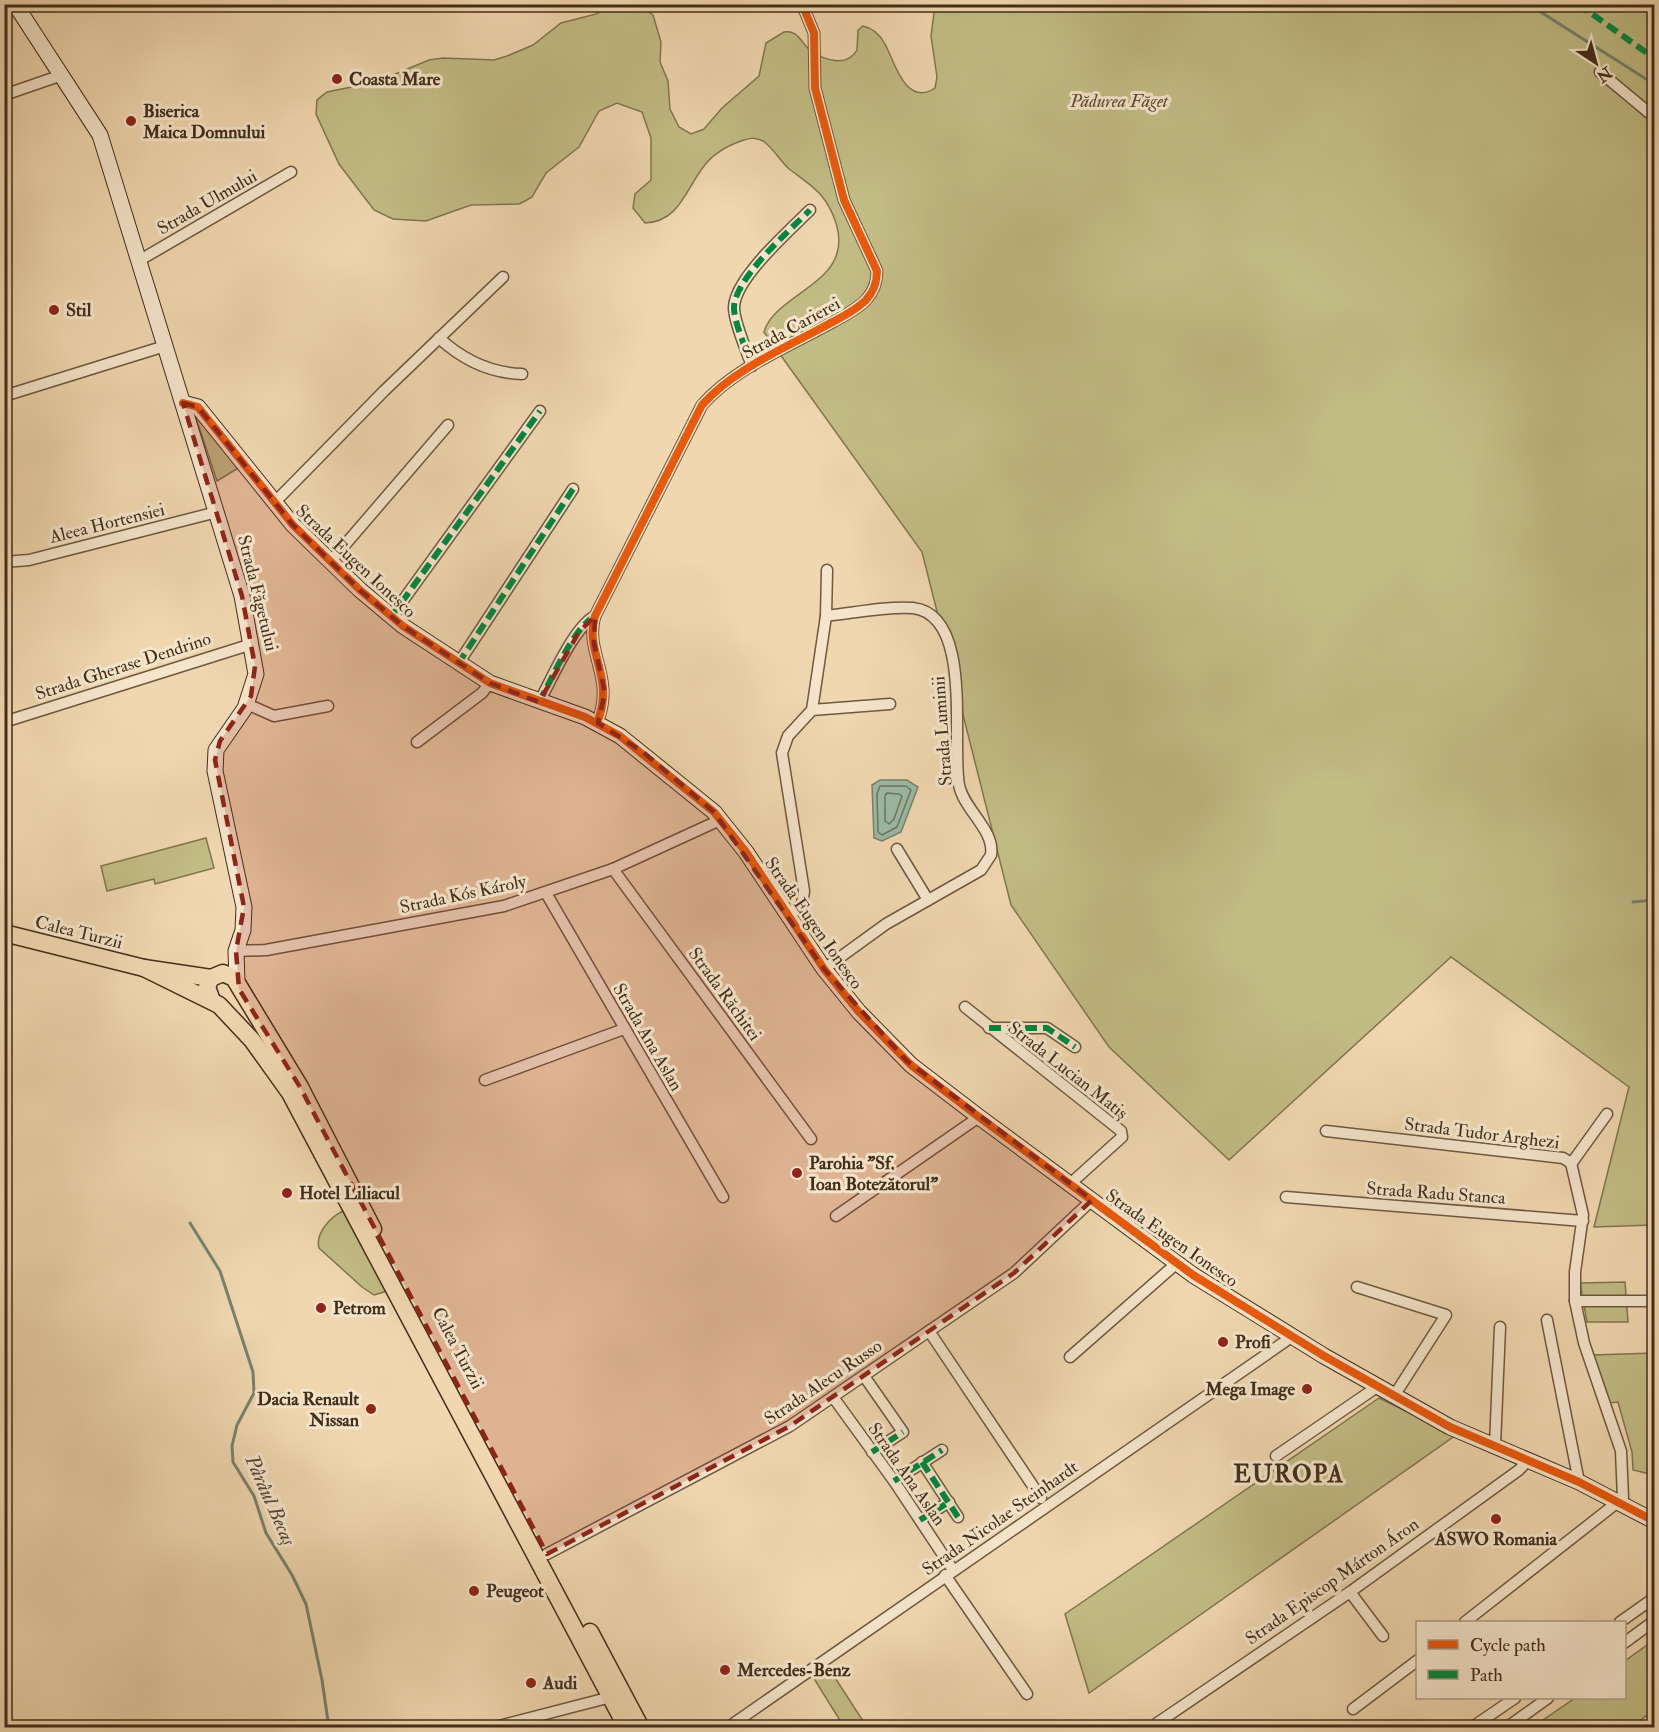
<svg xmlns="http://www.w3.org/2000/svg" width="1659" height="1732" viewBox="0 0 1659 1732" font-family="'IM FELL Double Pica',serif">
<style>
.green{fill:#c2bc85;stroke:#827550;stroke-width:1.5}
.water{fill:#9bbaa5;stroke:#77826e;stroke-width:1.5}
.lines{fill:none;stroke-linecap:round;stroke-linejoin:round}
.shore{stroke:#6e7460;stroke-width:1.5}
.stream{stroke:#77826e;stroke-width:3}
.street-casing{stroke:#6e5840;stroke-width:13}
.secondary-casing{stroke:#422e1b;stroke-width:17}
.primary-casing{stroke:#422e1b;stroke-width:19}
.street{stroke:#f5e5cb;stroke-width:10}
.secondary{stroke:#f5e5cb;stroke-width:15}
.primary{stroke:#f0d7af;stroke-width:16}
.quiet{stroke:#00873e;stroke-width:6;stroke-dasharray:12 6;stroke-linecap:butt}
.cycleway-casing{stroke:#f5e5cb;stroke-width:11}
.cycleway{stroke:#e8590c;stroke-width:8}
.marked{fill:#8f2418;fill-opacity:0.2;stroke:#8f2418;stroke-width:4.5;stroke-dasharray:12 8;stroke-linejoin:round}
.poi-dot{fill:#8f2418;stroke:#f5e5cb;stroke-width:2}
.labels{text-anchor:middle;stroke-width:6;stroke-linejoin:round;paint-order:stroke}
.poi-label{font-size:18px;font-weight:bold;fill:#422e1b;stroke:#f5e5cb;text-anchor:start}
.park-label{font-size:18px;font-style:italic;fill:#5c4a30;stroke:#f5e5cb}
.street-label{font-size:18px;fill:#422e1b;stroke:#f5e5cb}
.water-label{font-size:20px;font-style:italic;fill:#544a37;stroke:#f5e5cb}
.district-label{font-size:24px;font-weight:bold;letter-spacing:1.5px;fill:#422e1b;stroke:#f5e5cb}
</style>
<rect width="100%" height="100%" fill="#f0d7af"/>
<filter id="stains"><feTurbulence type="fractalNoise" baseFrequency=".00333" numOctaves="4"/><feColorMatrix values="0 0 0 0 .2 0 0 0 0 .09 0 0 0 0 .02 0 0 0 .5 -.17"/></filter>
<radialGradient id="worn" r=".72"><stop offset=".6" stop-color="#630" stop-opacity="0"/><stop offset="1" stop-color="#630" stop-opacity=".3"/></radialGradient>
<g class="green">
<path d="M614,5L642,7L653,15L661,42L660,62L668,81L670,109L679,127L691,134L704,129L722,108L759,76L766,43L784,32C799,30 800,42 810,50C824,60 847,68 857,50L858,30L863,26C873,28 880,35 885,44C894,60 905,108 935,88L937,77L931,36L935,5H1654V1225L1594,1227L1629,1087L1451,957L1229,1160L1109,1047L1011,905L922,552L764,332C772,301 829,286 837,253C843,234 833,209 820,194C810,183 799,177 788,168C780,160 772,147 763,141C755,137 749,138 741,141C727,146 713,154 704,166C686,189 679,222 645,223L633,208L635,194L651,180V138L642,112L617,103L599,111L579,147L546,173L532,197L525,201L519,204L471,205L426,221L393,219L374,210L339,164L316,114L317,100L327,92L376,82L429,60L443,58L494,60L507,56L533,45L561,23L596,14Z"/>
<path d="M203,416L240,467L217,481L196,418Z"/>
<path d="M206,838L214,868L155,884L154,879L107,891L101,866Z"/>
<path d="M343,1211L386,1288L384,1292L374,1295L362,1287L319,1248C315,1234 330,1217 343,1211Z"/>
<path d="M1625,1282L1628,1322H1587L1580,1283Z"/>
<path d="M1654,1353V1475L1633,1470L1632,1452L1618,1402L1609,1403L1593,1355Z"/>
<path d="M1379,1398L1456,1435L1089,1693L1065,1614Z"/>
<path d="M1654,1640V1710L1631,1727H1533L1575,1698H1624L1625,1661Z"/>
<path d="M828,1667L867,1727H844L813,1677Z"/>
</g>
<path class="water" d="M880,780H907L918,787L901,832L882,841L874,838L872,785Z"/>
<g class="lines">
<g class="shore">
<path d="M880,786H906L911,790L897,827L882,835L878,832L877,794Z"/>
<path d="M887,793L899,794L902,796L894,819L889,824L885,821V796Z"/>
</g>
<g class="stream">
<path d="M1528,4L1654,84"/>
<path d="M1633,902L1654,900"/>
<path d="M190,1223L220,1271L253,1372L254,1393L237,1425L232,1446L233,1462L254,1496L266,1533L292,1575L306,1604L322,1680L329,1728"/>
</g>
<defs>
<g id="street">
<path d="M1600,72L1654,117"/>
<path d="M4,95L62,75"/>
<path d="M140,260L291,172"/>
<path d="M439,338C463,360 489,373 522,374"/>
<path d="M752,366C747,352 734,322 734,308C734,279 789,231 810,210"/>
<path d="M4,396L165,346"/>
<path d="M274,503L384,391L503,277"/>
<path d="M331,561L448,425"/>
<path d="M4,562L29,560L217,512"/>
<path d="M826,616L827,570"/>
<path d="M391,617L540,411"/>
<path d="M458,664L573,489"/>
<path d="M539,702C552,679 573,628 595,616"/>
<path d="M247,704L274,716L328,706"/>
<path d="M812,710L890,704"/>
<path d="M4,722L252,644"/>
<path d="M597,723C616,677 584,653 595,616L702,405C734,369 785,348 827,325C840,318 855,311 866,300C874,291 877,283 877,271L844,200L815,88L814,33L802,4"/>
<path d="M417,742L482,693L490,683"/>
<path d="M897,849L928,900"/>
<path d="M613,869L811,1139"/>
<path d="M546,893L723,1197"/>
<path d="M789,916L802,904L804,891L782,753L788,736L812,710L826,616C854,613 886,606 913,608C974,615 951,743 959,785C964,810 995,830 991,855L981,870L886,924L824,969"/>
<path d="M236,951L266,950L504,906L613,869L720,820"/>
<path d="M965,1007L1121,1131L1122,1137L1070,1184"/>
<path d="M989,1028H1047L1075,1047"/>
<path d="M485,1080L624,1029"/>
<path d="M1326,1131L1563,1158L1571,1163L1583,1215L1575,1272V1301L1584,1343L1621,1451L1623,1498L1465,1622"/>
<path d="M1571,1164L1607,1114"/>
<path d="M1286,1197L1583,1221"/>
<path d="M836,1216L979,1117"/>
<path d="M1357,1287L1446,1315L1394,1396"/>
<path d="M1575,1301H1654"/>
<path d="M1547,1320L1579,1482"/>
<path d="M929,1331L1041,1498"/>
<path d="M1070,1357L1177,1263"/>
<path d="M864,1376L903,1432L872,1452"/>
<path d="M833,1397L894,1481L953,1570"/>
<path d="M1495,1445L1500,1327"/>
<path d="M1276,1456L1377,1387"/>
<path d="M922,1462L958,1517"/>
<path d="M894,1481L942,1450"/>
<path d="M920,1520L949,1502"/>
<path d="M547,1554L790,1426L1014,1273L1092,1200"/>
<path d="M945,1575L1027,1694"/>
<path d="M1350,1592L1383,1636"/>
<path d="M1620,1622L1654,1598"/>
<path d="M1624,1643L1654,1621"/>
<path d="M1353,1709L1418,1660"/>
<path d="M491,1728L611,1697"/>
<path d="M727,1728L1293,1336"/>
<path d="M1150,1728L1350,1592L1519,1470L1529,1459"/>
<path d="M1471,1728L1515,1698"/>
<path d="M1506,1728L1548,1698"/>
</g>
<g id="secondary">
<path d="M15,4L100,135L242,596L256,674L245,708L216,750L215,771L244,907L243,930L236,951L237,982"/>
<path d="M183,403L198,407L293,525L360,590L403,626L490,683L585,717L620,736L714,812L746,852L824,969L859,1012L911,1065L979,1117L1193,1275L1324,1356L1450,1427L1579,1482L1654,1521"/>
</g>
<g id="primary">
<path d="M4,933L144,968L211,978"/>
<path d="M144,968L219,1005L252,1040L290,1093L627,1728"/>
<path d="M212,1001L207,987L211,978L223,973L234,978L300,1087L373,1229"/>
<path d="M590,1632L641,1728"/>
</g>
</defs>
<use href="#street" class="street-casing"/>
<use href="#secondary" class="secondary-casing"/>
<use href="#primary" class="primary-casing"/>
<use href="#street" class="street"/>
<use href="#secondary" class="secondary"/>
<use href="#primary" class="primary"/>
<g class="quiet">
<path d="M1578,4L1654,58"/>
<path d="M752,366C747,352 734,322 734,308C734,279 789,231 810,210"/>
<path d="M391,617L540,411"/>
<path d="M458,664L573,489"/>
<path d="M539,702C552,679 573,628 595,616"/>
<path d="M989,1028H1047L1075,1047"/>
<path d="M872,1452L903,1432"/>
<path d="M922,1462L958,1517"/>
<path d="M894,1481L942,1450"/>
<path d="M920,1520L949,1502"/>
</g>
<defs>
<g id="cycleway">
<path d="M183,403L198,407L293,525L360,590L403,626L490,683L585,717L620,736L714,812L746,852L824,969L859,1012L911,1065L979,1117L1193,1275L1324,1356L1450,1427L1579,1482L1654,1521"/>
<path d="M597,723C616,677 584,653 595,616L702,405C734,369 785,348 827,325C840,318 855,311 866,300C874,291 877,283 877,271L844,200L815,88L814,33L802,4"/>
</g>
</defs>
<use href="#cycleway" class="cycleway-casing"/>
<use href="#cycleway" class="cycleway"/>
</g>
<path class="marked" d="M183,403L198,407L293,525L360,590L403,626L490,683L539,702L579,632L595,616L594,643L605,693L598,723L643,752L714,812L824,969L907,1061L1092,1200L1014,1273L790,1426L547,1554L300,1087L239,989L236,951L244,907L215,760L220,741L251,696L255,666L242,596Z"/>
<g class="poi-dot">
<circle cx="337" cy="79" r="6"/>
<circle cx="131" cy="121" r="6"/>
<circle cx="54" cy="310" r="6"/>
<circle cx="797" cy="1173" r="6"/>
<circle cx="287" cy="1193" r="6"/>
<circle cx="321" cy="1308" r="6"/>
<circle cx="1223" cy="1342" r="6"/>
<circle cx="1307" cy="1389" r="6"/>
<circle cx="371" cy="1409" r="6"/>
<circle cx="1496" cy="1519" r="6"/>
<circle cx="474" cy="1591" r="6"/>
<circle cx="725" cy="1670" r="6"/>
<circle cx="531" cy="1683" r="6"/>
</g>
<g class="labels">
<g class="poi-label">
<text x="349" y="85">Coasta Mare</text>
<text x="143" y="117">Biserica<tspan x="143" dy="21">Maica Domnului</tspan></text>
<text x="66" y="316">Stil</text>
<text x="809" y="1169">Parohia "Sf.<tspan x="809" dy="21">Ioan Botezătorul"</tspan></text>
<text x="299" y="1199">Hotel Liliacul</text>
<text x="333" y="1314">Petrom</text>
<text x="1235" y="1348">Profi</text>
<text x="1295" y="1395" text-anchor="end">Mega Image</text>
<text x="359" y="1405" text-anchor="end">Dacia Renault<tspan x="359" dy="21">Nissan</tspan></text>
<text x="1496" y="1545" text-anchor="middle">ASWO Romania</text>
<text x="486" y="1597">Peugeot</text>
<text x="737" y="1676">Mercedes-Benz</text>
<text x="543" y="1689">Audi</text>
</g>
<g class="park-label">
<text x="1119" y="107">Pădurea Făget</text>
</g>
<g class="street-label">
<text transform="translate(207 202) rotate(-30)" y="6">Strada Ulmului</text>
<text transform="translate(791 328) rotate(-29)" y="6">Strada Carierei</text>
<text transform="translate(107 523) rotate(-14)" y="6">Aleea Hortensiei</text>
<text transform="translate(356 561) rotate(43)" y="6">Strada Eugen Ionesco</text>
<text transform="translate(258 593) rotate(76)" y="6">Strada Făgetului</text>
<text transform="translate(123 666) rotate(-18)" y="6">Strada Gherase Dendrino</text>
<text transform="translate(942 731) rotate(-94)" y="6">Strada Luminii</text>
<text transform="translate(463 894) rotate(-12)" y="6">Strada Kós Károly</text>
<text transform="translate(814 923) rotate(55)" y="6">Strada Eugen Ionesco</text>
<text transform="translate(79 932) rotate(14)" y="6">Calea Turzii</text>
<text transform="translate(725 994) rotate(54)" y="6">Strada Răchitei</text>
<text transform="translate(648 1037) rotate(60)" y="6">Strada Ana Aslan</text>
<text transform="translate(1068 1070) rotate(38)" y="6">Strada Lucian Matiș</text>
<text transform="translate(1482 1133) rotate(7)" y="6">Strada Tudor Arghezi</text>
<text transform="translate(1436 1193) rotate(4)" y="6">Strada Radu Stanca</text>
<text transform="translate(1172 1238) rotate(35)" y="6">Strada Eugen Ionesco</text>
<text transform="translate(458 1348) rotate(62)" y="6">Calea Turzii</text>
<text transform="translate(823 1382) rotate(-34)" y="6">Strada Alecu Russo</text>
<text transform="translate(907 1474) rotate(55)" y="6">Strada Ana Aslan</text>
<text transform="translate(1000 1518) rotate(-35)" y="6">Strada Nicolae Steinhardt</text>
<text transform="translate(1332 1581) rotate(-35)" y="6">Strada Episcop Márton Áron</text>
</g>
<g class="water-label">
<text transform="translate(271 1500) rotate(66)" y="7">Pârâul Becaș</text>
</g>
<g class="district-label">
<text x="1289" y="1482">EUROPA</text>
</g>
</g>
<rect width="1659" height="1732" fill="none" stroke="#f0d7af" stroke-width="24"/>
<rect x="6" y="6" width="1647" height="1720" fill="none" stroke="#422e1b" stroke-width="3"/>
<rect x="12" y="12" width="1635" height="1708" fill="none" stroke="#422e1b" stroke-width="1.5"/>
<rect x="1416" y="1621" width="210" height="78" fill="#f5e5cb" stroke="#ad9c85" stroke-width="1.5"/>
<rect x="1428" y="1640" width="30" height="9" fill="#e8590c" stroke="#ad9c85" stroke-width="1.5"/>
<text x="1470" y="1651" font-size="18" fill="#422e1b">Cycle path</text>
<rect x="1428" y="1670" width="30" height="9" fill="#00873e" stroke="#ad9c85" stroke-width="1.5"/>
<text x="1470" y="1681" font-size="18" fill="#422e1b">Path</text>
<g transform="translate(1596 63) rotate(144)" stroke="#f5e5cb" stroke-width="4.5" paint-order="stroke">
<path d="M0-4.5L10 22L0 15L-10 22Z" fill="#422e1b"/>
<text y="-9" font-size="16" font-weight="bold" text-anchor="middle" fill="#422e1b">N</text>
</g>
<rect width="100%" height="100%" filter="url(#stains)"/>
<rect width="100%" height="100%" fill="url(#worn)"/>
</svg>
